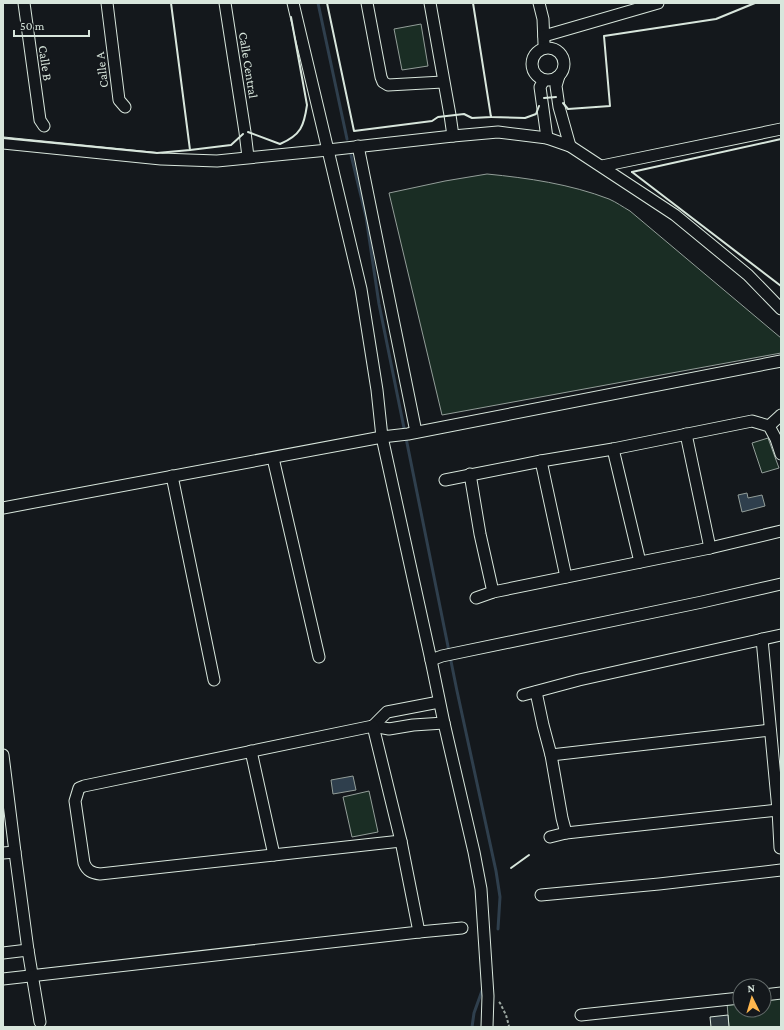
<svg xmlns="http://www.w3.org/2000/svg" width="784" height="1030" viewBox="0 0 784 1030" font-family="'Crimson Pro',serif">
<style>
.green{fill:#1a2d24;stroke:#939e99}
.water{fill:#2f3f4d;stroke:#939e99}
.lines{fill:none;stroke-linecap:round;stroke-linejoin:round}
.stream{stroke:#2f3f4d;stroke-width:3}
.building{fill:#2c363c;stroke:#d8e6dc}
.minor-casing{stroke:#d8e6dc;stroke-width:13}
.path{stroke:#9da8a2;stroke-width:2;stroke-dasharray:3 2;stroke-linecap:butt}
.minor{stroke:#14181c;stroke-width:11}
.wall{stroke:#d8e6dc;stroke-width:2}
.labels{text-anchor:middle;stroke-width:3;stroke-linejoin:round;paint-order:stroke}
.street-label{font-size:13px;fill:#d8e6dc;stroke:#14181c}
</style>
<rect width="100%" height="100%" fill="#14181c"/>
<g class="green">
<path d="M421,24L428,66L402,70L394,29Z"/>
<path d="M487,174C528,178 570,184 609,199C616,202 623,207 630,211L781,338V353L442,415L389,193L445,181Z"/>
<path d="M768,438L779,468L762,473L752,443Z"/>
<path d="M369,791L378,832L352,837L343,797Z"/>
<path d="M781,996V1027H729L727,1003L740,1001V1010H764V998Z"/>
</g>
<g class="water">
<path d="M747,493L748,498L762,495L765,506L742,512L738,495Z"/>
<path d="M353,776L356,790L333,794L331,780Z"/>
</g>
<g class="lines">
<g class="stream">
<path d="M318,3L347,139"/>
<path d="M351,155L366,217L379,304L457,691L496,871L500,897L498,929"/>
<path d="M472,1027L474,1013L483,988"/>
</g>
</g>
<path class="building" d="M728,1015L729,1027H711L710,1017Z"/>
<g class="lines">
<defs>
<g id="minor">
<path d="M24,3L40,120L44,126"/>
<path d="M107,3L119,100L125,107"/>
<path d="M225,3L245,132L248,157"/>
<path d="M293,3L361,289L377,390L382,437L431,660L444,723L474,852L481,889L488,996L487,1027"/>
<path d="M367,3L381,77L383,82L388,85L443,82"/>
<path d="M430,3L450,115L453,136"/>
<path d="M539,3L543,19L544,44"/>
<path d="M544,36L658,3"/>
<circle cx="548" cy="64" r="16"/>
<path d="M559,76L556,86L559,107L570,146"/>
<path d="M544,80L540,87L547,138"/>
<path d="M3,143L161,159L217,161L328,150L453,136L498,132L547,138L570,146L675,215L748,275L781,309"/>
<path d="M358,146L416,432"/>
<path d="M602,166L781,129"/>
<path d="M769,426L781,415"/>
<path d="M686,434L710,548"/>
<path d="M613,449L640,562"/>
<path d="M273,458L319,657"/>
<path d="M541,461L566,577"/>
<path d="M470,474L480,534L493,592"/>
<path d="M172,476L214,680"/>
<path d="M445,480L541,461L613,449L752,421L769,426L776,439L781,454"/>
<path d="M3,508L382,437L408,434L781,361"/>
<path d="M476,598L493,592L710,548L781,531"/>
<path d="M762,639L778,810L780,848"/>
<path d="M431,660L442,656L702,602L781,584"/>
<path d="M536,692L543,725L551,755L562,818L566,833"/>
<path d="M523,695L579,680L781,635"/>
<path d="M373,726L387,712L439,702"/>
<path d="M251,751L274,855"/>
<path d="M3,755L15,852L28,950L40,1022"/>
<path d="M551,755L770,730"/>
<path d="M550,837L566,833L778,810"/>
<path d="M401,841L100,874C92,873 87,871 84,863L75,801L79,788L84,786L373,726L389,729L413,725L444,723"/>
<path d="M3,853L15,852"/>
<path d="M541,895L659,884L781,870"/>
<path d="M419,932L462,928"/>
<path d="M3,953L28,950"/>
<path d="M3,979L419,932L401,841L373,726"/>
<path d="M764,995L781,993"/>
<path d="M581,1015L740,998"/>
</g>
</defs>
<use href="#minor" class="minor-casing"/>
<path class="path" d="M499,1002L500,1003L506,1015L509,1026"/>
<use href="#minor" class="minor"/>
<g class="wall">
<path d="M171,3L190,150"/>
<path d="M327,3L354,131L432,121L438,117L464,114L472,118L491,117V116"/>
<path d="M473,3L491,117L525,118L536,114L539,106"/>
<path d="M544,98L556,97"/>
<path d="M563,103L568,109L610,106L604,36L716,19L755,3"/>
<path d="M248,132L280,144C301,135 304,126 307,105L291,17"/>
<path d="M3,138L157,153L190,150L231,145L243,134"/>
<path d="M632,172L781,286"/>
<path d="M632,172L781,139"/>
<path d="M511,868L529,855"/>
</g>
</g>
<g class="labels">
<g class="street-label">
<text transform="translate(46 63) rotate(82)" y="5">Calle B</text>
<text transform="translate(249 65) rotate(81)" y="5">Calle Central</text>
<text transform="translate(101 70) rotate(-97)" y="5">Calle A</text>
</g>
</g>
<rect width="784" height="1030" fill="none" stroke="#d8e6dc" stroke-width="8"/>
<g transform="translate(752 998) rotate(355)"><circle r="19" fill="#14181c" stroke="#626a69"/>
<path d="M0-3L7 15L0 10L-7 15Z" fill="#ffb74d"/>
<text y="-6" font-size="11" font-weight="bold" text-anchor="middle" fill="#d8e6dc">N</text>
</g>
<path d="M14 30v6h75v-6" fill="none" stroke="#d8e6dc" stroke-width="2"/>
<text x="20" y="30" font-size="12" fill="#d8e6dc" stroke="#14181c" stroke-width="3" paint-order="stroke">50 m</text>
</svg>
